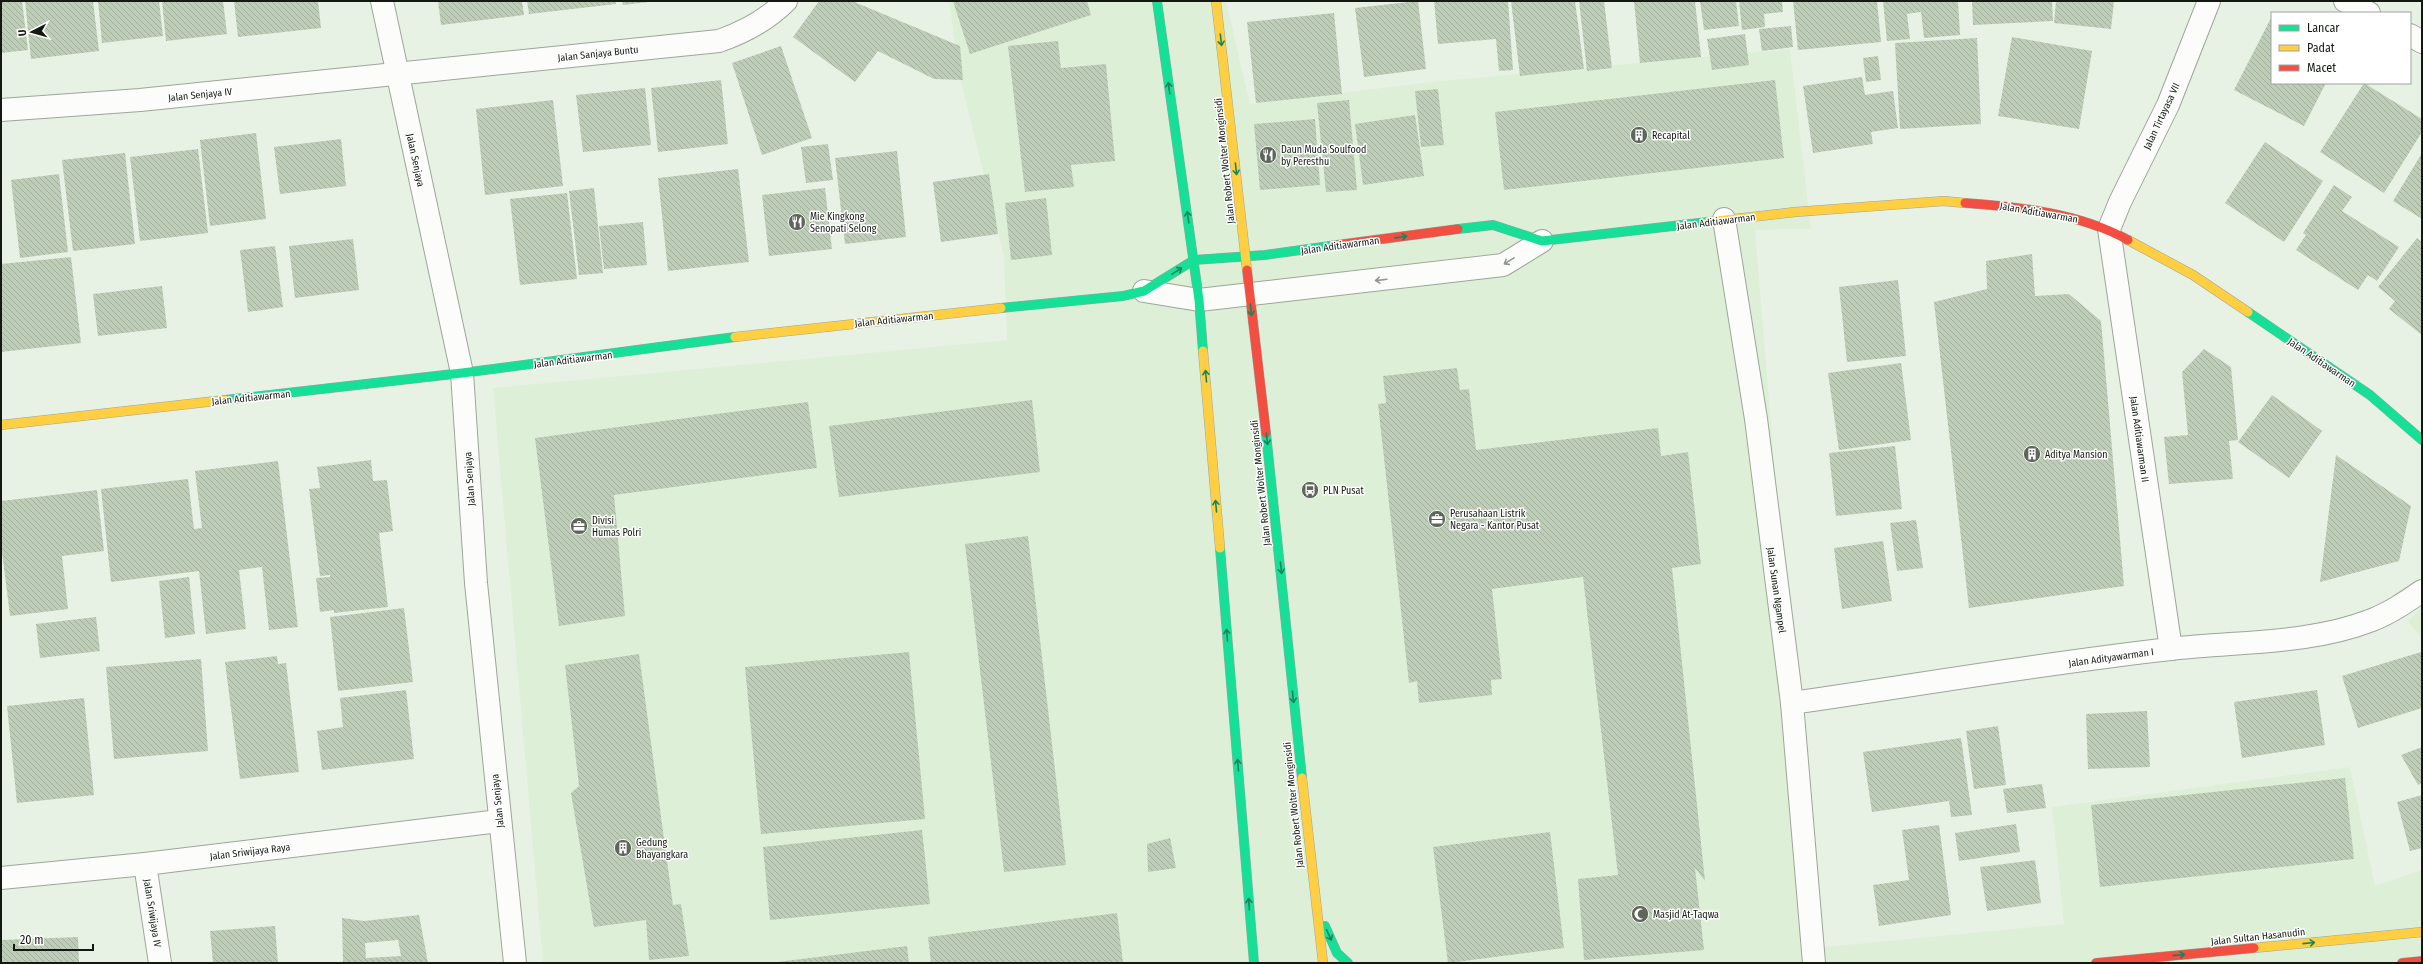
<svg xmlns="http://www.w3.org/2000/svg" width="2423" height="964" viewBox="0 0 2423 964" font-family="'Fira Sans Condensed',sans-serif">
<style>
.built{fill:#deefd7}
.building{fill:url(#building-back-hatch);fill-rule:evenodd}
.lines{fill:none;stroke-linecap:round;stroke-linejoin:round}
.street-casing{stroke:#9da59a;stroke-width:24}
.fast-casing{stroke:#9da59a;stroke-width:10}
.slow-casing{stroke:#9da59a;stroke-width:10}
.jam-casing{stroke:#9da59a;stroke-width:10}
.street{stroke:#fcfdfb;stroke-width:22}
.fast{stroke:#16e098;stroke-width:9}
.slow{stroke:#ffcf43;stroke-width:9}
.jam{stroke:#f24e42;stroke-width:9}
.oneway{stroke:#15865b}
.oneway2{stroke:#939691}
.labels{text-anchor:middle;stroke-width:3;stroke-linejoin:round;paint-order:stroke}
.street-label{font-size:10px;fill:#131910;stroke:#fefffe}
.poi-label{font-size:10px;fill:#131910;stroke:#fefffe;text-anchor:start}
</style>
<defs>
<pattern id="building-back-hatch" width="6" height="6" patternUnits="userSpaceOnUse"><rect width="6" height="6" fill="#becdb8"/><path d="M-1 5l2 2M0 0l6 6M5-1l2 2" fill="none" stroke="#a2af9d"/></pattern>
</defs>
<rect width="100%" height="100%" fill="#e8f2e4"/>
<g class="built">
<path d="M949,1H1226L1250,104L1440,81L1790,49L1811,229L1755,230L1814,948L2064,924L2052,807L2350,767L2375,886L2422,870V963H543L493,388L1007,340L1004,256L960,78Z"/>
<path d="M2422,607V639L2408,621Z"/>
</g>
<g class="building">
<path d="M1,1H22L28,50L1,53Z"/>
<path d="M25,1H93L99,51L31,59Z"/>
<path d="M98,1H159L163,36L102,43Z"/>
<path d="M162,1H223L227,34L166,41Z"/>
<path d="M234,1H318L321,28L238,37Z"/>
<path d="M438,1H522L524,15L441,25Z"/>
<path d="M527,1H615L616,4L529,14Z"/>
<path d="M622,1H649V2L623,5Z"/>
<path d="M819,1H852L960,46L963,80L934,79L878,51L855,82L793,37Z"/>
<path d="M953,1H1087L1091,15L970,54Z"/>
<path d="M1418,1L1426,69L1364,77L1355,8Z"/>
<path d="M1434,1H1508L1513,70L1499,71L1496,39L1438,44Z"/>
<path d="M1511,1H1575L1584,69L1520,76Z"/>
<path d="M1579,1H1604L1612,68L1587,71Z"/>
<path d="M1634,1H1695L1701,57L1640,63Z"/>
<path d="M1700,1H1736L1739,26L1704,30Z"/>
<path d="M1739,1H1782L1783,12L1764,14L1765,27L1742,30Z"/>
<path d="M1793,1H1877L1881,42L1798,50Z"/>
<path d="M1883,1H1958L1960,35L1924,38L1921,12L1907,14L1910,39L1887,41Z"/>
<path d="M1972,1H2052L2053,21L1973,25Z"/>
<path d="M2056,1H2114L2111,29L2054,23Z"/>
<path d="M1334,13L1342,94L1256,103L1247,22Z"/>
<path d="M2272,16V83H2326L2304,126L2234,90Z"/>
<path d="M1791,26L1793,47L1762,51L1759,29Z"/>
<path d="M1745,34L1749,65L1712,70L1707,39Z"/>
<path d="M2012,37L2092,51L2079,129L1998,116Z"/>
<path d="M1977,38L1981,124L1900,129L1895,43Z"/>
<path d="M1058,41L1061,68L1106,64L1115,161L1071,165L1074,187L1025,192L1008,46Z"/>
<path d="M781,46L812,138L762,155L732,63Z"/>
<path d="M1878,56L1881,80L1866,82L1863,58Z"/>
<path d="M1862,77L1865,95L1893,91L1898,128L1871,132L1873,144L1813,153L1803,86Z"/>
<path d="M721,80L728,144L658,152L651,88Z"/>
<path d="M1775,80L1784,158L1504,190L1495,112Z"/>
<path d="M2364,83L2422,119V132L2384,193L2320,152Z"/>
<path d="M645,88L651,145L583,152L576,95Z"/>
<path d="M1438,89L1444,145L1421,147L1415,91Z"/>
<path d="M553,100L563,186L485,195L476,109Z"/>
<path d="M1349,100L1357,190L1326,192L1317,103Z"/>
<path d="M1415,115L1424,176L1363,185L1355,124Z"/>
<path d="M1315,119L1320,185L1260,190L1254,124Z"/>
<path d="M256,133L266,219L210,226L200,140Z"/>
<path d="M341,139L346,186L280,194L274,147Z"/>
<path d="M2265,142L2323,181L2284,242L2225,203Z"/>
<path d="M828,144L833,180L806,183L801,147Z"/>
<path d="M198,149L208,233L140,241L130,157Z"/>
<path d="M897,151L906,237L845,244L835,158Z"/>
<path d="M125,153L135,244L73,251L62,160Z"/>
<path d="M2422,153V219L2393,201Z"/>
<path d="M738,169L749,262L668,271L658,178Z"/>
<path d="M59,174L68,252L20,258L11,180Z"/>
<path d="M989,174L998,234L941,242L933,182Z"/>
<path d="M2334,185L2352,197L2342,211L2399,247L2377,281L2368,275L2358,290L2296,250L2306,235L2303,233Z"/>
<path d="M594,188L603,273L579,275L569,191Z"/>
<path d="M825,188L832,249L769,256L762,195Z"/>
<path d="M567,193L577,279L520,285L510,199Z"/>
<path d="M1046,198L1052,255L1011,260L1005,203Z"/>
<path d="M643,222L647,265L604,269L599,226Z"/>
<path d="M2417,238L2422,242V335L2389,309L2395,301L2378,287Z"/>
<path d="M353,239L359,290L295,298L289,246Z"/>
<path d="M275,246L283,307L248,312L240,250Z"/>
<path d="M2032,254L2035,296L2069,294L2101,321L2124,586L1969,608L1934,302L1987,289L1986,261Z"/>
<path d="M71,257L81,343L1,352V264Z"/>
<path d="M1898,280L1906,356L1847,362L1839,287Z"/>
<path d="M162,286L167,328L98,336L93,294Z"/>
<path d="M2204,349L2231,367L2238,440L2229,441L2233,479L2169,484L2164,437L2188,435L2182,372Z"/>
<path d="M1901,363L1911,440L1839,450L1828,373Z"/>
<path d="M1457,368L1460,390L1469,389L1476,450L1658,428L1661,456L1688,452L1701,564L1672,568L1705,881L1695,868L1704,950L1584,960L1578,879L1618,875L1583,577L1492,589L1502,679L1491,680L1492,695L1419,703L1417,681L1409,683L1378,404L1386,403L1383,376Z"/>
<path d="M2272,395L2322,431L2289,478L2238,442Z"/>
<path d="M1032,400L1040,472L839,497L829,426Z"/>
<path d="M808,402L817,468L614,495L625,616L559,626L535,438Z"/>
<path d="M1895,446L1902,509L1836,516L1829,453Z"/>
<path d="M2336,455L2411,506L2399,561L2320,582Z"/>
<path d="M371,460L373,481L387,480L393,531L379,533L388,607L334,613V610L320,612L316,578L330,577V575L320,576L309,489L320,488L317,467Z"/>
<path d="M278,461L298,627L269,630L262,567L239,570L246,629L206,634L199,571L111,582L101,489L188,479L194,529L202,528L195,471Z"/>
<path d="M97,490L104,551L62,556L68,609L10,616L1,543V501Z"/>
<path d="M1916,520L1923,568L1897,571L1890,523Z"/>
<path d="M1028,536L1066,865L1004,872L965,544Z"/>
<path d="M1883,541L1892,601L1842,609L1834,548Z"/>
<path d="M189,577L195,634L165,638L159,581Z"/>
<path d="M404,608L413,682L338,691L330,617Z"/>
<path d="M96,617L100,651L40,658L36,624Z"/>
<path d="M909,652L925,819L761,834L745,667Z"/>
<path d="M2421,652L2422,708L2358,728L2342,676Z"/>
<path d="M639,654L673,905L681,904L689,956L649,960L646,920L594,927L571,793L579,786L565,665Z"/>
<path d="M277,656L278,664L286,663L299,772L240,779L225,662Z"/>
<path d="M201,659L208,751L114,759L106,667Z"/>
<path d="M406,690L414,759L322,770L317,731L343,727L340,698Z"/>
<path d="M2317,690L2325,745L2242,758L2234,702Z"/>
<path d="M84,698L94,795L17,803L7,706Z"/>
<path d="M2147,711L2150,767L2088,769L2086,714Z"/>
<path d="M1998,726L2006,785L1974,789L1966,731Z"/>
<path d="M1961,738L1972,815L1951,817L1949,801L1872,812L1863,752Z"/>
<path d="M2422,747V783L2418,785L2401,755Z"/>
<path d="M2345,778L2354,859L2100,887L2091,805Z"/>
<path d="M2042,784L2046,808L2007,813L2003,789Z"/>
<path d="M2422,795V848L2410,851L2397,802Z"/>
<path d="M2016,824L2020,852L1959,861L1955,833Z"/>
<path d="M1939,825L1951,915L1879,926L1873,885L1909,880L1902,830Z"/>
<path d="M922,830L930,904L770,920L763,847Z"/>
<path d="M1550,832L1564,948L1448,963L1433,847Z"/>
<path d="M1170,838L1176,868L1148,872L1147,844Z"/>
<path d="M2035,860L2041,903L1987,911L1980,867Z"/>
<path d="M1117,913L1123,963H931L928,937Z"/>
<path d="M419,915L428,963H343L342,918L364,921ZM398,940L401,956L366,958L365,943Z"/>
<path d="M275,926L278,963H213L210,931Z"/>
<path d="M78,937L79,963H1V940Z"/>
<path d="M907,946L909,963H777V962Z"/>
</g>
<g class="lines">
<defs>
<g id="street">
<path d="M382,1L462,373L476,583L515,963"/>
<path d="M2345,1L2369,13"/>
<path d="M2410,35L2422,42"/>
<path d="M1,110L140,100L719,41C745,32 767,20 786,1"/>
<path d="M1724,219L1756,419L1792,703L1814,963"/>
<path d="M1144,291L1199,300L1503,265L1542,241"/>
<path d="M2171,649L2109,229L2120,202L2168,105L2209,1"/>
<path d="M1792,703C1918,685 2044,663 2171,649C2237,641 2308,645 2372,620C2390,613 2406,602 2422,591"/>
<path d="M145,864L160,963"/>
<path d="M1,878L145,864L499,821"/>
</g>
<g id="fast">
<path d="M1157,1L1199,300L1203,351"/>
<path d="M1458,229L1493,225L1542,241L1708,222"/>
<path d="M1001,308L1123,296L1144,291L1194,260L1265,255L1337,245"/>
<path d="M2248,312L2370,395L2422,440"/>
<path d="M225,400L462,373L735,337"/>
<path d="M1266,433L1302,778"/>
<path d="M1220,548L1254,963"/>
<path d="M1325,926L1337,953L1348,963"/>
</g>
<g id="slow">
<path d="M1216,1L1247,270"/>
<path d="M1708,222L1795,212L1944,201L1965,203"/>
<path d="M2128,240L2193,275L2248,312"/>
<path d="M735,337L1001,308"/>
<path d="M1203,351L1220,548"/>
<path d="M1,425L225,400"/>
<path d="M1302,778L1323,963"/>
<path d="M2254,948L2422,932"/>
</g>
<g id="jam">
<path d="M1965,203C2020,207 2079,213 2128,240"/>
<path d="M1337,245L1458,229"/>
<path d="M1247,270L1266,433"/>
<path d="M2096,963L2254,948"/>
<path d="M2402,963L2422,961"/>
</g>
</defs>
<use href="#street" class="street-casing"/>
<use href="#fast" class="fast-casing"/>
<use href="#slow" class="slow-casing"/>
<use href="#jam" class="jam-casing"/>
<use href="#street" class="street"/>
<use href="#fast" class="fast"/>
<use href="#slow" class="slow"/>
<use href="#jam" class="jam"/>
</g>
<defs><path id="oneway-shaft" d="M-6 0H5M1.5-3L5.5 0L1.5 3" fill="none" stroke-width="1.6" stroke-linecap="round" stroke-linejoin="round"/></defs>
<g class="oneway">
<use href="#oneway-shaft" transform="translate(1221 40) rotate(83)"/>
<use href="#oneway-shaft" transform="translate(1169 88) rotate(-98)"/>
<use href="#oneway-shaft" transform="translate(1236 169) rotate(84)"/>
<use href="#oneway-shaft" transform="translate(1188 217) rotate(-98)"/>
<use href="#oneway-shaft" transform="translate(1401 237) rotate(-8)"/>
<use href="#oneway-shaft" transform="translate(1177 271) rotate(-32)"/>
<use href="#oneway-shaft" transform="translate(1251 310) rotate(83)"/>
<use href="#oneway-shaft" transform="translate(1206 376) rotate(-95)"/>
<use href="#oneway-shaft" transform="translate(1267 439) rotate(83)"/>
<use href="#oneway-shaft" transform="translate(1216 506) rotate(-95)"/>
<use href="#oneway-shaft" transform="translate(1281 568) rotate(84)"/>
<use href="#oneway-shaft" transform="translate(1227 635) rotate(-95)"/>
<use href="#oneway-shaft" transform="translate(1293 697) rotate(84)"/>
<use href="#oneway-shaft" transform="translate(1238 765) rotate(-95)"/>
<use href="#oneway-shaft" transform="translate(1249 904) rotate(-94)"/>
<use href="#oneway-shaft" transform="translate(1329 935) rotate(65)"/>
<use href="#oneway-shaft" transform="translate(2309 943) rotate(-6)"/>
<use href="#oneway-shaft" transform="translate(2179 955) rotate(-6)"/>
</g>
<g class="oneway2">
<use href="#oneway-shaft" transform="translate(1509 261) rotate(148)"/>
<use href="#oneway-shaft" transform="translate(1381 280) rotate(173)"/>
</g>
<defs>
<symbol id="building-disc" viewBox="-11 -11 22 22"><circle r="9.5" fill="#5e655a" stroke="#fefffe"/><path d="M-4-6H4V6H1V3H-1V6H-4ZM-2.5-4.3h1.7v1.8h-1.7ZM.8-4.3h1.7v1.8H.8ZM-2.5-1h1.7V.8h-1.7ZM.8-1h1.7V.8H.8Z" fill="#fff"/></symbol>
<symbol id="restaurant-disc" viewBox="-11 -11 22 22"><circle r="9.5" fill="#5e655a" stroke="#fefffe"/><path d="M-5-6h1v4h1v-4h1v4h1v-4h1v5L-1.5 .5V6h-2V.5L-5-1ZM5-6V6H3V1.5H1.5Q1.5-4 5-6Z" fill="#fff"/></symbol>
<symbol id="bus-disc" viewBox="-11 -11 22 22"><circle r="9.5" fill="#5e655a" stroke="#fefffe"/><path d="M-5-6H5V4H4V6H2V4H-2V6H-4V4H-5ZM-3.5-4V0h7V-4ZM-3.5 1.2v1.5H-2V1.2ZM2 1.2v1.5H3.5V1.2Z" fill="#fff"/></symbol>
<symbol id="office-disc" viewBox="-11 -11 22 22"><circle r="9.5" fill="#5e655a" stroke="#fefffe"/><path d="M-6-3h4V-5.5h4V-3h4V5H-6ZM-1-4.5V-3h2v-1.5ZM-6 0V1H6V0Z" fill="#fff"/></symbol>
<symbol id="mosque-disc" viewBox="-11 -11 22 22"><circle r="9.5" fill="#5e655a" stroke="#fefffe"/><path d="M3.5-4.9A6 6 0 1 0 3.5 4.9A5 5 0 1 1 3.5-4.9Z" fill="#fff"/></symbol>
</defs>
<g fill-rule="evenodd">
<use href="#building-disc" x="1629" y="125" width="20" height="20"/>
<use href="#restaurant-disc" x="1258" y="145" width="20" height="20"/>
<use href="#restaurant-disc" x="787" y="212" width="20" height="20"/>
<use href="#building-disc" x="2022" y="444" width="20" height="20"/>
<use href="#bus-disc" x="1300" y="480" width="20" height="20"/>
<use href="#office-disc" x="1427" y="509" width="20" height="20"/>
<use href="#office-disc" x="569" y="516" width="20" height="20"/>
<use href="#building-disc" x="613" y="838" width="20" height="20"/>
<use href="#mosque-disc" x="1630" y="904" width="20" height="20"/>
</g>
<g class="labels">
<g class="street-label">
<text transform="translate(598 53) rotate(-6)" y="4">Jalan Sanjaya Buntu</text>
<text transform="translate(200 94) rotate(-6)" y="4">Jalan Senjaya IV</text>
<text transform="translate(2161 116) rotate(-65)" y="4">Jalan Tirtayasa VII</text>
<text transform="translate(416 160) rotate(78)" y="4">Jalan Senjaya</text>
<text transform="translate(1224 161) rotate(-96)" y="4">Jalan Robert Wolter Monginsidi</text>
<text transform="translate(2039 212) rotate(10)" y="4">Jalan Aditiawarman</text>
<text transform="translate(1716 221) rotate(-7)" y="4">Jalan Aditiawarman</text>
<text transform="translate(1340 245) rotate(-8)" y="4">Jalan Aditiawarman</text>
<text transform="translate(894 319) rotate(-6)" y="4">Jalan Aditiawarman</text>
<text transform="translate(573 359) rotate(-7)" y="4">Jalan Aditiawarman</text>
<text transform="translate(2322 362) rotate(34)" y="4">Jalan Aditiawarman</text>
<text transform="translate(251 397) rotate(-6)" y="4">Jalan Aditiawarman</text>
<text transform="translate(2140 439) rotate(82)" y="4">Jalan Aditiawarman II</text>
<text transform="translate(469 479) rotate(-94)" y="4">Jalan Senjaya</text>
<text transform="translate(1260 483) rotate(-96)" y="4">Jalan Robert Wolter Monginsidi</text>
<text transform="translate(1777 590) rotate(82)" y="4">Jalan Sunan Ngampel</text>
<text transform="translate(2111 657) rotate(-8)" y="4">Jalan Adityawarman I</text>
<text transform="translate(497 801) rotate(-96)" y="4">Jalan Senjaya</text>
<text transform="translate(1293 805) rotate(-96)" y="4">Jalan Robert Wolter Monginsidi</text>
<text transform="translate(250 851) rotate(-7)" y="4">Jalan Sriwijaya Raya</text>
<text transform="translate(153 913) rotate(81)" y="4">Jalan Sriwijaya IV</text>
<text transform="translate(2258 936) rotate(-6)" y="4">Jalan Sultan Hasanudin</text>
</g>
<g class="poi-label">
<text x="1652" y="139">Recapital</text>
<text x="1281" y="153">Daun Muda Soulfood<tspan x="1281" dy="12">by Peresthu</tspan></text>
<text x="810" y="220">Mie Kingkong<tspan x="810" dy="12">Senopati Selong</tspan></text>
<text x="2045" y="458">Aditya Mansion</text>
<text x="1323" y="494">PLN Pusat</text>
<text x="1450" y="517">Perusahaan Listrik<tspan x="1450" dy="12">Negara - Kantor Pusat</tspan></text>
<text x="592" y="524">Divisi<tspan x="592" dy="12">Humas Polri</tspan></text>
<text x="636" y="846">Gedung<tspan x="636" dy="12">Bhayangkara</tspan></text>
<text x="1653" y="918">Masjid At-Taqwa</text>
</g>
</g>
<rect width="2423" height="964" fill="none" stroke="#131910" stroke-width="4"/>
<rect x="2271" y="12" width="140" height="72" fill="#fefffe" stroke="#a0a39f"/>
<rect x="2279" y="25" width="20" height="6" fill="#16e098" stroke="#a0a39f"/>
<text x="2307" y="32" font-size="12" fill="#131910">Lancar</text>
<rect x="2279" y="45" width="20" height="6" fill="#ffcf43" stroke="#a0a39f"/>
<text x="2307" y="52" font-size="12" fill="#131910">Padat</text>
<rect x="2279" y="65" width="20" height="6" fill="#f24e42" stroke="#a0a39f"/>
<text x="2307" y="72" font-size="12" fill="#131910">Macet</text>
<g transform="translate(32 32) rotate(264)" stroke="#fefffe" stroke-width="3" paint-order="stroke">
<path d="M0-3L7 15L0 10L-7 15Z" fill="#131910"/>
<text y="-6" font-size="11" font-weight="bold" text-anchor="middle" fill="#131910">U</text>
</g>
<path d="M14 944v6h79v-6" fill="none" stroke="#131910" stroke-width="2"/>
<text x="20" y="944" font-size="12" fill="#131910" stroke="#fefffe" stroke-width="3" paint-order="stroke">20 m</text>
</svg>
